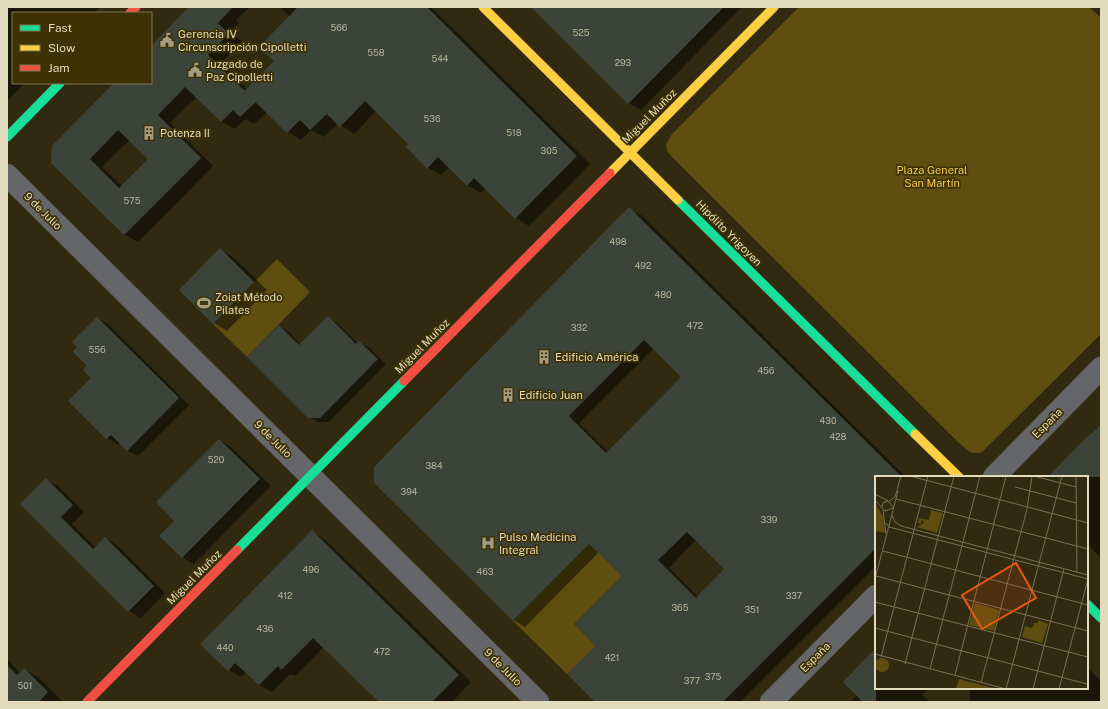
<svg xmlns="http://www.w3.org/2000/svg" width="1108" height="709" viewBox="0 0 1108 709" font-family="'Public Sans',sans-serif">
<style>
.green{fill:#5f4e0f}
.shadow{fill:#0007;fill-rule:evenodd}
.building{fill:#3c4439;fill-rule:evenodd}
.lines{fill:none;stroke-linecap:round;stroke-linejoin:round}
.street-casing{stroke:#4b452f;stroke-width:23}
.fast-casing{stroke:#4b452f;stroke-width:10}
.slow-casing{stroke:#4b452f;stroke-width:10}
.jam-casing{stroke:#4b452f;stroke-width:10}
.street{stroke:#646669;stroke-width:22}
.fast{stroke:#16e098;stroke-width:9}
.slow{stroke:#ffcf43;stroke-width:9}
.jam{stroke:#f24e42;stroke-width:9}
.labels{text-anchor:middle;stroke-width:3.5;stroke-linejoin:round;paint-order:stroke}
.number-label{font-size:9px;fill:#b9b59d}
.poi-label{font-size:11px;fill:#e3dbbe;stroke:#3e3204;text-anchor:start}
.street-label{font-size:11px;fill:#e3dbbe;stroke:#3e3204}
.park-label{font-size:11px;fill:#f2ce4d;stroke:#3e3204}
.inset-road{fill:none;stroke:#787156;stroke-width:1}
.view{fill:#e8590c;fill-opacity:0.15;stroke:#e8590c;stroke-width:2}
.inset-edge{fill:none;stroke:#e3dbbe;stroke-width:2}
</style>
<rect width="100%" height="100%" fill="#312a11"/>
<g class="green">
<path d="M799,7H1089L1101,18V334L982,452C972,456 966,449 959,443L672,157L667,151L666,144L672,134Z"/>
<path d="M277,259L310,292L247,357L213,324Z"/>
<path d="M589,543L622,576L574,624L596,646L567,674L513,621Z"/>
</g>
<g class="shadow">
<path d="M7,7H100L94,13H13V83H25L7,101Z"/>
<path d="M190,7H250L236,20L239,23L230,31L242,42L221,63L247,89L275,61L290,17L280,7H431L590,164L529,226L516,218L485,188L481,193L467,185L449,167L441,175L428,168L410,144L376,111L354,134L338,123L324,137L311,130L301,140L288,132L267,112L254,124L245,119L235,129L221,121L197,97L170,123L213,166L138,242L124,234L52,162L116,83H151V47ZM130,140L149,159L122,186L102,167Z"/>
<path d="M532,7H742L641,110L628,103Z"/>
<path d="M629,209L641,215L906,477H876V566L740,702H597L598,646L624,576L599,552L525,627L513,620L375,482ZM654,348L682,377L608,452L579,423ZM696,540L725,569L698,597L669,568Z"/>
<path d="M220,250L233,257L267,290L227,331L214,323L180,290Z"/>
<path d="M97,318L108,324L189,405L138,456L127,450L120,443L118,445L107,438L93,378L88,366Z"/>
<path d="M328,318L337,323L358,343L359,342L368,347L386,364L329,422H318L309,417L279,326L288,331L301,345Z"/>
<path d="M1101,425V558L1087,544V477H1049Z"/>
<path d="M219,440L231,447L271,486L194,564L182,557L176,521Z"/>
<path d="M46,479L58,486L84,512L72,524L96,548L105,538L117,545L165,593L141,618L129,611L22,504Z"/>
<path d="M312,531L324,539L471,682L452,702H380L324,647L295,676L290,674L272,692L259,685L246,672L241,677L229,670Z"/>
<path d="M876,650V688H929L922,695L930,702H850L857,695Z"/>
<path d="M7,659L20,673L24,669L39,678L63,702H7Z"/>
<path d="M1087,667L1101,681V702H970V688H1087Z"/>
</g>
<g class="building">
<path d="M189,7H233L218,23L229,34L208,55L256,102L240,117L233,110L221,122L185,87L158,115L201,158L124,235L51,163L52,146L114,83H151V46ZM118,130L148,159L119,188L90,159Z"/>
<path d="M298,7H427L577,156L515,219L474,178L467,186L438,157L427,169L406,147L408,144L365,101L340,127L327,114L310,130L300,120L287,133L244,91L274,61L259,47Z"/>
<path d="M531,7H724L628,104Z"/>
<path d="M629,207L902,477H876V548L723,702H595L567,674L596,646L574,624L622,576L589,544L513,621L374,483V467ZM644,340L681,377L606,453L569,416ZM687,532L724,569L696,598L658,560Z"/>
<path d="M220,248L254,282L213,324L179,290Z"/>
<path d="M328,316L356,344L359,341L378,359L320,418H308L247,357L279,325L299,345Z"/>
<path d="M97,317L179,398L127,451L111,435L106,439L68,401L91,378L83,370L87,366L73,352L77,347L72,342Z"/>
<path d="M1101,425V477H1048L1085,439Z"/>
<path d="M219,439L260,479L182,558L159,536L174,521L156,502Z"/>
<path d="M46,478L73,505L61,517L93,549L105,537L154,586L128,612L20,504Z"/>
<path d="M312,530L459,675L432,702H379L313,638L281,670L278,666L259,685L235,663L228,671L200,644Z"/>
<path d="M876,648V702H863L843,682Z"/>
<path d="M7,665L17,675L24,668L48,692L39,702H7Z"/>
</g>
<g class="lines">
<defs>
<g id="street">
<path d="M7,175L538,702"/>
<path d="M994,477L1101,368"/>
<path d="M771,702L876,596"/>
</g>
<g id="fast">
<path d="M7,137L60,83"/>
<path d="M678,200L915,434"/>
<path d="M237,550L404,381"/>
<path d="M1087,604L1101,618"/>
</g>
<g id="slow">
<path d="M483,7L678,200"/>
<path d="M610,173L774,7"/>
<path d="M915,434L959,477"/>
</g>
<g id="jam">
<path d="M130,13L136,7"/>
<path d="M404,381L610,173"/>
<path d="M87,702L237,550"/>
</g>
</defs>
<use href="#street" class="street-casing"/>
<use href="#fast" class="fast-casing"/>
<use href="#slow" class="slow-casing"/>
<use href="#jam" class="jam-casing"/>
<use href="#street" class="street"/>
<use href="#fast" class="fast"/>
<use href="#slow" class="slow"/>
<use href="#jam" class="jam"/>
</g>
<defs>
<symbol id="civic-bare" viewBox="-9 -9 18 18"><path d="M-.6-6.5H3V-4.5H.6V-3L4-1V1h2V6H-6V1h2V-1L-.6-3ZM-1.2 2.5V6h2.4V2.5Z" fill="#a59d81" stroke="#3e3204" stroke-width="2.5" paint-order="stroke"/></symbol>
<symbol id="building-bare" viewBox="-9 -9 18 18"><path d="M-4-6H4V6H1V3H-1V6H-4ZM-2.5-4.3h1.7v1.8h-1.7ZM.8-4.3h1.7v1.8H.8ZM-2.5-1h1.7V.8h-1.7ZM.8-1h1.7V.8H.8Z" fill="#a59d81" stroke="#3e3204" stroke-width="2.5" paint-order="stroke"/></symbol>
<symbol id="stadium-bare" viewBox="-9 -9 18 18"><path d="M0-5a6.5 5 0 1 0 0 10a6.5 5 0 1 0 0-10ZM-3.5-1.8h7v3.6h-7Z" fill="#a59d81" stroke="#3e3204" stroke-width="2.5" paint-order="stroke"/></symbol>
<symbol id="hospital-bare" viewBox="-9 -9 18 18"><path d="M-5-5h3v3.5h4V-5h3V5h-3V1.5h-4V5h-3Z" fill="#a59d81" stroke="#3e3204" stroke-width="2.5" paint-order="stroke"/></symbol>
</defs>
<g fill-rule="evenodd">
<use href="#civic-bare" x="157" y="30" width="20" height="20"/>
<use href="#civic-bare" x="185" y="60" width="20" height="20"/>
<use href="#building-bare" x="139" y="123" width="20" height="20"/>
<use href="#stadium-bare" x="194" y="293" width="20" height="20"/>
<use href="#building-bare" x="534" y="347" width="20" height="20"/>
<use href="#building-bare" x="498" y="385" width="20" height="20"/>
<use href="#hospital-bare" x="478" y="533" width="20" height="20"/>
</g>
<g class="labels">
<g class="number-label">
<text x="339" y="31">566</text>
<text x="581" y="36">525</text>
<text x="376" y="56">558</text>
<text x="440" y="62">544</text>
<text x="623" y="66">293</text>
<text x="432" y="122">536</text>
<text x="514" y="136">518</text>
<text x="549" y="154">305</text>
<text x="132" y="204">575</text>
<text x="618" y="245">498</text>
<text x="643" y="269">492</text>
<text x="663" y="298">480</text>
<text x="695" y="329">472</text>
<text x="579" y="331">332</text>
<text x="97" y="353">556</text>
<text x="766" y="374">456</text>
<text x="828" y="424">430</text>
<text x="838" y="440">428</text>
<text x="216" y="463">520</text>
<text x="434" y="469">384</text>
<text x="409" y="495">394</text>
<text x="769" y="523">339</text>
<text x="311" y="573">496</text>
<text x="485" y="575">463</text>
<text x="285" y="599">412</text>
<text x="794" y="599">337</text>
<text x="680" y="611">365</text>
<text x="752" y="613">351</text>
<text x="265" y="632">436</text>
<text x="225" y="651">440</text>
<text x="382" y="655">472</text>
<text x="612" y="661">421</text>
<text x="713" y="680">375</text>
<text x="692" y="684">377</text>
<text x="25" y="689">501</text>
</g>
<g class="poi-label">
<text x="178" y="38">Gerencia IV<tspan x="178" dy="13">Circunscripción Cipolletti</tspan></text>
<text x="206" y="68">Juzgado de<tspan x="206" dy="13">Paz Cipolletti</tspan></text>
<text x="160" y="137">Potenza II</text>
<text x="215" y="301">Zoiat Método<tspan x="215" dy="13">Pilates</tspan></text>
<text x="555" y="361">Edificio América</text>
<text x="519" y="399">Edificio Juan</text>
<text x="499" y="541">Pulso Medicina<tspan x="499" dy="13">Integral</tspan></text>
</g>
<g class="street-label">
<text transform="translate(649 116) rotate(-45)" y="4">Miguel Muñoz</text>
<text transform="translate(43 211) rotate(45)" y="4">9 de Julio</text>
<text transform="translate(729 233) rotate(45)" y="4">Hipólito Yrigoyen</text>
<text transform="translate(422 346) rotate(-45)" y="4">Miguel Muñoz</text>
<text transform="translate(1047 423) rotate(-45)" y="4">España</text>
<text transform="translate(273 439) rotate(45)" y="4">9 de Julio</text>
<text transform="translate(194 577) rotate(-45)" y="4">Miguel Muñoz</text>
<text transform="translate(815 657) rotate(-45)" y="4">España</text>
<text transform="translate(503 667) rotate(45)" y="4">9 de Julio</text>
</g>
<g class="park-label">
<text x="932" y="174">Plaza General<tspan x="932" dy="13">San Martín</tspan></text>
</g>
</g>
<g transform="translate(875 476)">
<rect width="213" height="213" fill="#312a11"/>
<path d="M0,26L8,41L10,57L0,55ZM56,34L68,37L62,57L42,51L49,47L47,43L46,48L43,47L44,42L54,44ZM100,127L124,134L119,155L94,149ZM163,144L173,148L167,167L147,161L150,150L157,152L159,147H163ZM0 189a7 7 0 1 1 14 0a7 7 0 1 1-14 0ZM84,203L122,213H81Z" fill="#5f4e0f"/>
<path class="inset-road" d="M35,0L213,47M159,0L201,11M201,0L202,97M140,11L201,27M0,18L13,25M21,23L213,73M0,24L10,35L18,32M14,25L20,21L26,0M7,31L8,27L13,25L18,31M8,34L11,58M17,39L20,46L26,50L213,99M11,47L14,51L213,103M8,75L213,129M1,100L213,155M0,103L23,15M0,126L213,181M0,152L212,208M0,178L131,213M6,181L53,0M30,188L79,0M55,193L105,0M80,199L131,0M106,207L152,33L157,0M131,213L187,0M158,213L189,93M184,213L213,103"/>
<path class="view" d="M141,87L161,122L107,153L87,119Z"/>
<rect width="213" height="213" class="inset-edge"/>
</g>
<rect width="1108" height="709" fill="none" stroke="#e3dbbe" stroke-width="16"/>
<rect x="12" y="12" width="140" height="72" fill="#3e3204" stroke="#80764e"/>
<rect x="20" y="25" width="20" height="6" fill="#16e098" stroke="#80764e"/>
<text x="48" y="32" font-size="12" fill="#e3dbbe">Fast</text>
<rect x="20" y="45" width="20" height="6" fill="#ffcf43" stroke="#80764e"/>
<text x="48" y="52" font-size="12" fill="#e3dbbe">Slow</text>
<rect x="20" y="65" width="20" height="6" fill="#f24e42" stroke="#80764e"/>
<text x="48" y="72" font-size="12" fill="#e3dbbe">Jam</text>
</svg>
